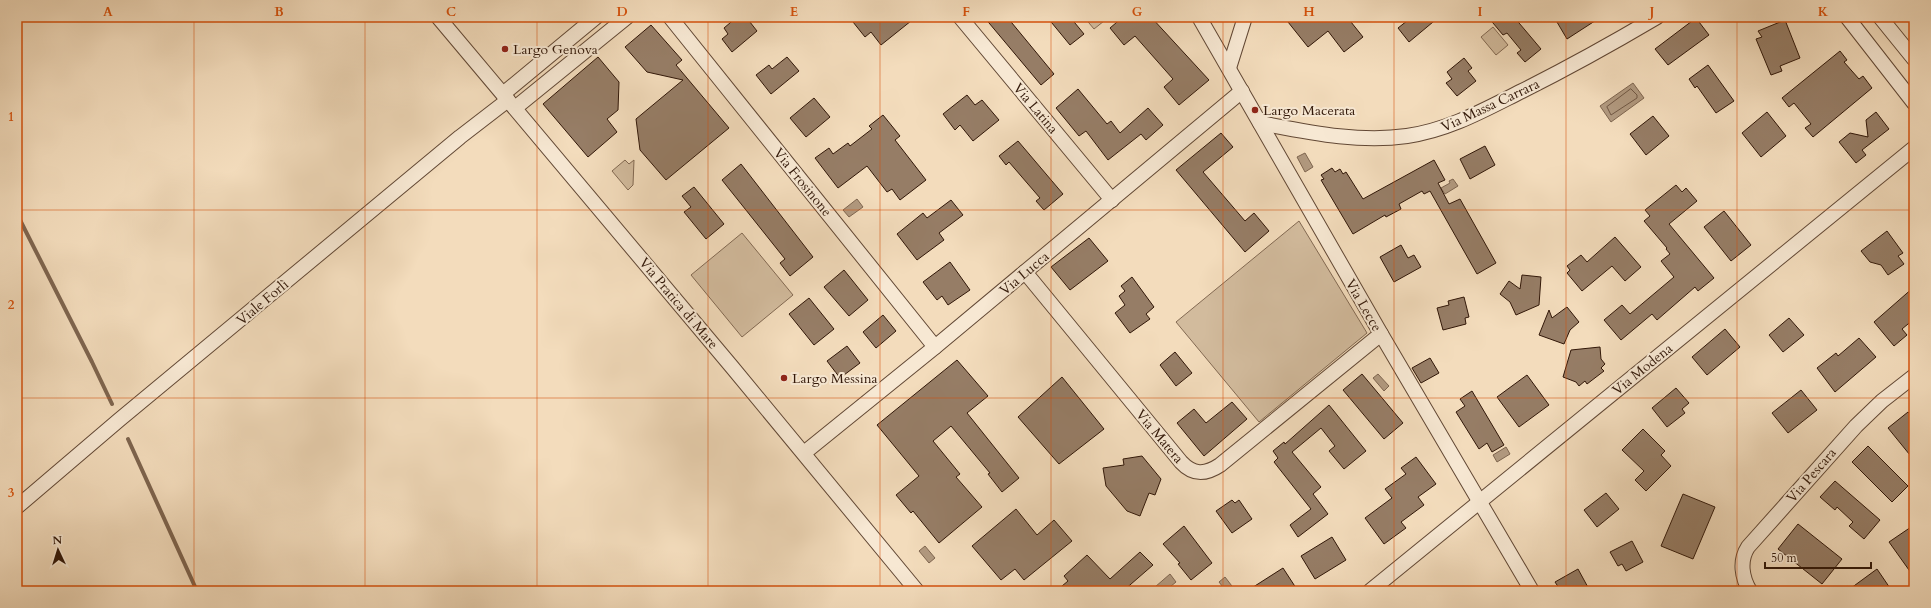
<svg xmlns="http://www.w3.org/2000/svg" width="1931" height="608" viewBox="0 0 1931 608" font-family="Cardo,serif">
<style>
.green{fill:#d2bb9d;stroke:#826952}
.water{fill:#b1997f;stroke:#7e654f}
.lines{fill:none;stroke-linecap:round;stroke-linejoin:round}
.shore{stroke:#715844;stroke-width:1}
.stream{stroke:#7e654f;stroke-width:4}
.building{fill:#967d66;stroke:#311708}
.minor-casing{stroke:#624835;stroke-width:16}
.minor{stroke:#f7e8d3;stroke-width:14}
.grid{fill:none;stroke:#d6520c;stroke-width:1;stroke-opacity:0.55}
.poi-dot{fill:#8f2418;stroke:#f7e8d3;stroke-width:1.5}
.labels{text-anchor:middle;stroke-width:4;stroke-linejoin:round;paint-order:stroke}
.poi-label{font-size:14px;fill:#311708;stroke:#f7e8d3;text-anchor:start}
.street-label{font-size:14px;fill:#311708;stroke:#f7e8d3}
.neatline{fill:none;stroke:#d6520c;stroke-width:1.5}
.grid-label{font-size:13px;text-anchor:middle;font-weight:bold;fill:#d6520c}
</style>
<rect width="100%" height="100%" fill="#f3dcbc"/>
<filter id="stains"><feTurbulence type="fractalNoise" baseFrequency=".005" numOctaves="4"/><feColorMatrix values="0 0 0 0 .2 0 0 0 0 .09 0 0 0 0 .02 0 0 0 .5 -.17"/></filter>
<radialGradient id="worn" r=".72"><stop offset=".6" stop-color="#630" stop-opacity="0"/><stop offset="1" stop-color="#630" stop-opacity=".3"/></radialGradient>
<g class="green">
<path d="M1084,17H1109L1094,29Z"/>
<path d="M1493,27L1508,45L1496,55L1481,37Z"/>
<path d="M625,160L629,164L634,160L633,185L628,190L612,171Z"/>
<path d="M1299,221L1367,333L1259,422L1176,322Z"/>
<path d="M742,233L793,295L742,337L691,275Z"/>
</g>
<g class="water">
<path d="M1633,83L1644,98L1611,122L1600,106Z"/>
<path d="M1305,153L1313,167L1305,172L1297,157Z"/>
<path d="M1453,179L1458,186L1445,194L1441,188L1450,183L1449,181Z"/>
<path d="M857,199L863,207L849,217L843,210Z"/>
<path d="M1378,374L1389,386L1384,391L1373,378Z"/>
<path d="M1506,447L1510,454L1497,462L1493,455Z"/>
<path d="M925,546L935,558L929,563L919,551Z"/>
<path d="M1170,574L1176,582L1165,591H1158L1155,587Z"/>
<path d="M1225,577L1235,590L1226,591L1219,582Z"/>
</g>
<g class="lines">
<path class="shore" d="M1631,89L1637,95V98L1611,115L1607,107Z"/>
<g class="stream">
<path d="M17,214L92,362L112,404"/>
<path d="M128,439L197,591"/>
</g>
</g>
<g class="building">
<path d="M737,17H746L757,31L732,52L722,39L728,34L724,28Z"/>
<path d="M859,17H916L881,45L871,32L865,37L853,22Z"/>
<path d="M984,17H1007L1054,74L1041,85Z"/>
<path d="M1047,17H1070L1084,34L1070,45Z"/>
<path d="M1123,17H1151L1209,80L1179,105L1164,87L1173,79L1135,36L1124,45L1110,28Z"/>
<path d="M1284,17H1347L1363,37L1344,52L1328,31L1308,47Z"/>
<path d="M1412,17H1439L1409,42L1398,28Z"/>
<path d="M1488,17H1514L1541,49L1525,62L1517,53L1521,50L1507,33L1503,35Z"/>
<path d="M1554,17H1601L1567,39Z"/>
<path d="M1696,18L1709,35L1668,65L1655,49Z"/>
<path d="M1785,20L1800,58L1780,66L1782,71L1771,75L1756,39L1762,37L1758,31Z"/>
<path d="M651,25L682,60L676,65L729,128L666,180L640,150L636,119L683,80L647,72L625,47Z"/>
<path d="M1840,51L1847,60L1844,62L1859,79L1863,76L1872,88L1813,137L1805,128L1811,124L1794,103L1789,107L1782,98Z"/>
<path d="M598,57L619,82L618,110L607,119L617,132L588,157L543,104Z"/>
<path d="M787,57L799,71L771,94L756,75L769,65L772,69Z"/>
<path d="M1464,58L1472,68L1468,71L1476,81L1457,96L1446,83L1452,79L1447,72Z"/>
<path d="M1708,65L1734,101L1716,113L1697,86L1695,88L1689,79Z"/>
<path d="M1078,89L1107,124L1111,121L1120,133L1148,108L1163,125L1146,140L1141,134L1108,160L1086,131L1079,136L1056,108Z"/>
<path d="M967,95L975,105L982,100L999,120L973,141L960,125L955,130L943,114Z"/>
<path d="M814,98L830,117L806,137L790,118Z"/>
<path d="M1767,112L1786,136L1761,157L1742,133Z"/>
<path d="M1876,112L1889,129L1862,150L1866,155L1856,163L1839,142L1850,133L1868,137L1866,120Z"/>
<path d="M883,115L900,136L895,140L926,180L900,200L892,189L887,192L867,166L838,188L815,158L829,148L833,154L848,143L850,146L872,129L869,126Z"/>
<path d="M1653,116L1669,136L1646,155L1630,134Z"/>
<path d="M1221,133L1233,147L1203,172L1245,221L1254,213L1269,231L1245,252L1176,170Z"/>
<path d="M1018,141L1063,194L1044,210L1036,201L1040,198L1009,162L1006,165L999,156Z"/>
<path d="M1485,146L1495,165L1470,179L1460,159Z"/>
<path d="M1434,160L1445,180L1438,183L1449,204L1460,199L1496,263L1477,274L1430,191L1424,194L1422,191L1399,204L1401,209L1386,217L1385,215L1353,234L1321,180L1324,179L1321,175L1332,168L1335,172L1340,169L1343,174L1346,172L1363,199Z"/>
<path d="M741,164L813,257L790,276L780,263L785,259L722,180Z"/>
<path d="M1676,185L1682,192L1686,188L1697,201L1669,224L1714,278L1698,291L1695,287L1657,320L1652,314L1621,340L1604,320L1622,305L1630,314L1674,277L1661,261L1670,254L1666,249L1667,248L1644,221L1650,216L1645,210Z"/>
<path d="M694,187L724,224L706,239L684,212L691,207L682,196Z"/>
<path d="M951,200L963,215L939,233L944,240L917,260L897,234L923,213L927,218Z"/>
<path d="M1724,211L1751,245L1731,261L1704,227Z"/>
<path d="M1887,231L1903,253L1898,256L1904,264L1888,275L1881,265L1870,262L1861,251Z"/>
<path d="M1615,237L1641,267L1625,281L1612,266L1582,291L1567,273L1570,270L1567,266L1581,255L1587,262Z"/>
<path d="M1089,238L1108,261L1070,290L1051,267Z"/>
<path d="M1401,245L1408,258L1414,255L1421,267L1394,282L1380,257Z"/>
<path d="M950,262L970,290L948,305L942,296L937,300L923,282Z"/>
<path d="M844,270L868,300L849,316L824,287Z"/>
<path d="M1522,275L1541,277L1539,305L1516,315L1510,302L1500,294L1509,281L1520,289Z"/>
<path d="M1132,277L1154,307L1146,314L1150,319L1130,333L1115,313L1125,305L1119,296L1125,291L1121,286Z"/>
<path d="M1914,287V319L1902,329L1907,335L1894,346L1874,322Z"/>
<path d="M1464,297L1469,317L1465,318L1466,324L1443,330L1437,308L1449,305L1448,301Z"/>
<path d="M809,298L834,329L814,345L789,314Z"/>
<path d="M1567,307L1579,322L1570,330L1564,344L1539,335L1549,310L1552,318Z"/>
<path d="M883,315L896,331L876,348L863,332Z"/>
<path d="M1789,318L1804,335L1783,352L1769,335Z"/>
<path d="M1725,329L1740,347L1707,375L1692,357Z"/>
<path d="M1859,338L1876,357L1835,392L1817,368L1836,353L1838,356Z"/>
<path d="M847,346L860,363L840,378L827,361Z"/>
<path d="M1600,347L1601,359L1605,364L1601,368L1604,371L1587,384L1585,381L1579,386L1576,382L1563,377L1571,350Z"/>
<path d="M1175,352L1192,373L1176,386L1160,365Z"/>
<path d="M1430,358L1439,373L1421,383L1412,368Z"/>
<path d="M957,360L988,396L967,413L1019,478L1002,492L988,474L990,473L951,426L933,441L960,474L956,477L982,507L939,543L913,511L911,513L896,495L919,476L877,425Z"/>
<path d="M1362,374L1403,423L1384,439L1343,390Z"/>
<path d="M1527,375L1549,405L1519,427L1497,397Z"/>
<path d="M1062,377L1104,429L1059,464L1018,417Z"/>
<path d="M1676,388L1689,403L1682,409L1685,413L1667,427L1652,408Z"/>
<path d="M1801,390L1817,410L1788,433L1772,413Z"/>
<path d="M1472,391L1504,445L1492,452L1487,443L1479,449L1456,412L1465,406L1460,399Z"/>
<path d="M1232,402L1247,419L1204,456L1177,423L1194,409L1206,423Z"/>
<path d="M1329,405L1366,451L1344,469L1329,451L1335,446L1321,428L1292,452L1321,487L1313,494L1328,514L1298,537L1290,525L1311,509L1274,462L1278,458L1273,451L1284,442L1285,444Z"/>
<path d="M1908,412L1914,419V460L1888,428Z"/>
<path d="M1643,429L1665,451L1661,455L1671,466L1646,491L1635,480L1644,471L1622,450Z"/>
<path d="M1868,446L1908,486L1892,502L1852,462Z"/>
<path d="M1142,456L1161,479L1155,495L1149,493L1140,516L1127,511L1106,486L1103,468L1124,465L1123,459Z"/>
<path d="M1416,457L1436,484L1418,497L1424,505L1401,522L1406,528L1384,544L1365,518L1392,498L1385,489L1406,474L1401,468Z"/>
<path d="M1835,481L1880,520L1864,539L1849,526L1853,522L1837,507L1835,510L1820,497Z"/>
<path d="M1606,493L1619,509L1597,527L1584,510Z"/>
<path d="M1683,494L1715,507L1693,559L1661,546Z"/>
<path d="M1232,500L1235,503L1239,500L1252,519L1232,533L1216,511Z"/>
<path d="M1016,509L1037,535L1054,520L1072,541L1024,580L1015,569L1001,580L972,546Z"/>
<path d="M1798,524L1842,559L1822,584L1778,549Z"/>
<path d="M1914,525V577L1889,542Z"/>
<path d="M1184,526L1212,563L1191,580L1178,564L1180,563L1163,544Z"/>
<path d="M1332,537L1346,560L1315,579L1301,556Z"/>
<path d="M1632,541L1643,562L1626,571L1622,564L1618,566L1610,552Z"/>
<path d="M1140,552L1153,565L1123,591H1056L1068,581L1064,576L1087,555L1110,579Z"/>
<path d="M1283,568L1298,591H1247Z"/>
<path d="M1578,569L1590,591H1561L1555,582Z"/>
<path d="M1877,569L1892,591H1847Z"/>
</g>
<g class="lines">
<defs>
<g id="minor">
<path d="M438,17L732,367L917,591"/>
<path d="M670,17L935,347"/>
<path d="M960,17L1112,200"/>
<path d="M1199,17L1381,334L1532,591"/>
<path d="M1847,17L1914,103"/>
<path d="M1880,17L1914,59"/>
<path d="M1229,68L1245,17"/>
<path d="M503,94L596,17"/>
<path d="M515,108L627,17"/>
<path d="M1260,123C1308,132 1358,143 1407,136C1449,130 1484,110 1522,91C1568,68 1613,43 1657,17"/>
<path d="M1025,272L1181,462C1193,475 1205,475 1220,465L1381,334"/>
<path d="M804,453L935,347L1242,91"/>
<path d="M17,507L119,420L460,137L508,100"/>
<path d="M1370,591L1914,148"/>
<path d="M1750,591C1742,578 1739,561 1748,547L1856,426L1882,401L1914,376"/>
</g>
</defs>
<use href="#minor" class="minor-casing"/>
<use href="#minor" class="minor"/>
</g>
<path class="grid" d="M194,17V591M365,17V591M537,17V591M708,17V591M880,17V591M1051,17V591M1223,17V591M1394,17V591M1566,17V591M1737,17V591M17,210H1914M17,398H1914"/>
<g class="poi-dot">
<circle cx="505" cy="49" r="4"/>
<circle cx="1255" cy="110" r="4"/>
<circle cx="784" cy="378" r="4"/>
</g>
<g class="labels">
<g class="poi-label">
<text x="513" y="54">Largo Genova</text>
<text x="1263" y="115">Largo Macerata</text>
<text x="792" y="383">Largo Messina</text>
</g>
<g class="street-label">
<text transform="translate(1490 105) rotate(-25)" y="5">Via Massa Carrara</text>
<text transform="translate(1036 108) rotate(50)" y="5">Via Latina</text>
<text transform="translate(803 182) rotate(51)" y="5">Via Frosinone</text>
<text transform="translate(1024 273) rotate(-40)" y="5">Via Lucca</text>
<text transform="translate(262 302) rotate(-40)" y="5">Viale Forlì</text>
<text transform="translate(679 303) rotate(50)" y="5">Via Pratica di Mare</text>
<text transform="translate(1364 305) rotate(60)" y="5">Via Lecce</text>
<text transform="translate(1642 369) rotate(-39)" y="5">Via Modena</text>
<text transform="translate(1160 436) rotate(50)" y="5">Via Matera</text>
<text transform="translate(1811 475) rotate(-49)" y="5">Via Pescara</text>
</g>
</g>
<rect width="1931" height="608" fill="none" stroke="#f3dcbc" stroke-width="44"/>
<g transform="translate(58 550) rotate(356)" stroke="#f7e8d3" stroke-width="3" paint-order="stroke">
<path d="M0-3L7 15L0 10L-7 15Z" fill="#311708"/>
<text y="-6" font-size="11" font-weight="bold" text-anchor="middle" fill="#311708">N</text>
</g>
<path d="M1765 562v6h106v-6" fill="none" stroke="#311708" stroke-width="2"/>
<text x="1771" y="562" font-size="12" fill="#311708" stroke="#f7e8d3" stroke-width="3" paint-order="stroke">50 m</text>
<rect x="22" y="22" width="1887" height="564" class="neatline"/>
<g class="grid-label">
<text x="108" y="16">A</text>
<text x="279" y="16">B</text>
<text x="451" y="16">C</text>
<text x="622" y="16">D</text>
<text x="794" y="16">E</text>
<text x="966" y="16">F</text>
<text x="1137" y="16">G</text>
<text x="1309" y="16">H</text>
<text x="1480" y="16">I</text>
<text x="1652" y="16">J</text>
<text x="1823" y="16">K</text>
<text x="11" y="121">1</text>
<text x="11" y="309">2</text>
<text x="11" y="497">3</text>
</g>
<rect width="100%" height="100%" filter="url(#stains)"/>
<rect width="100%" height="100%" fill="url(#worn)"/>
</svg>
